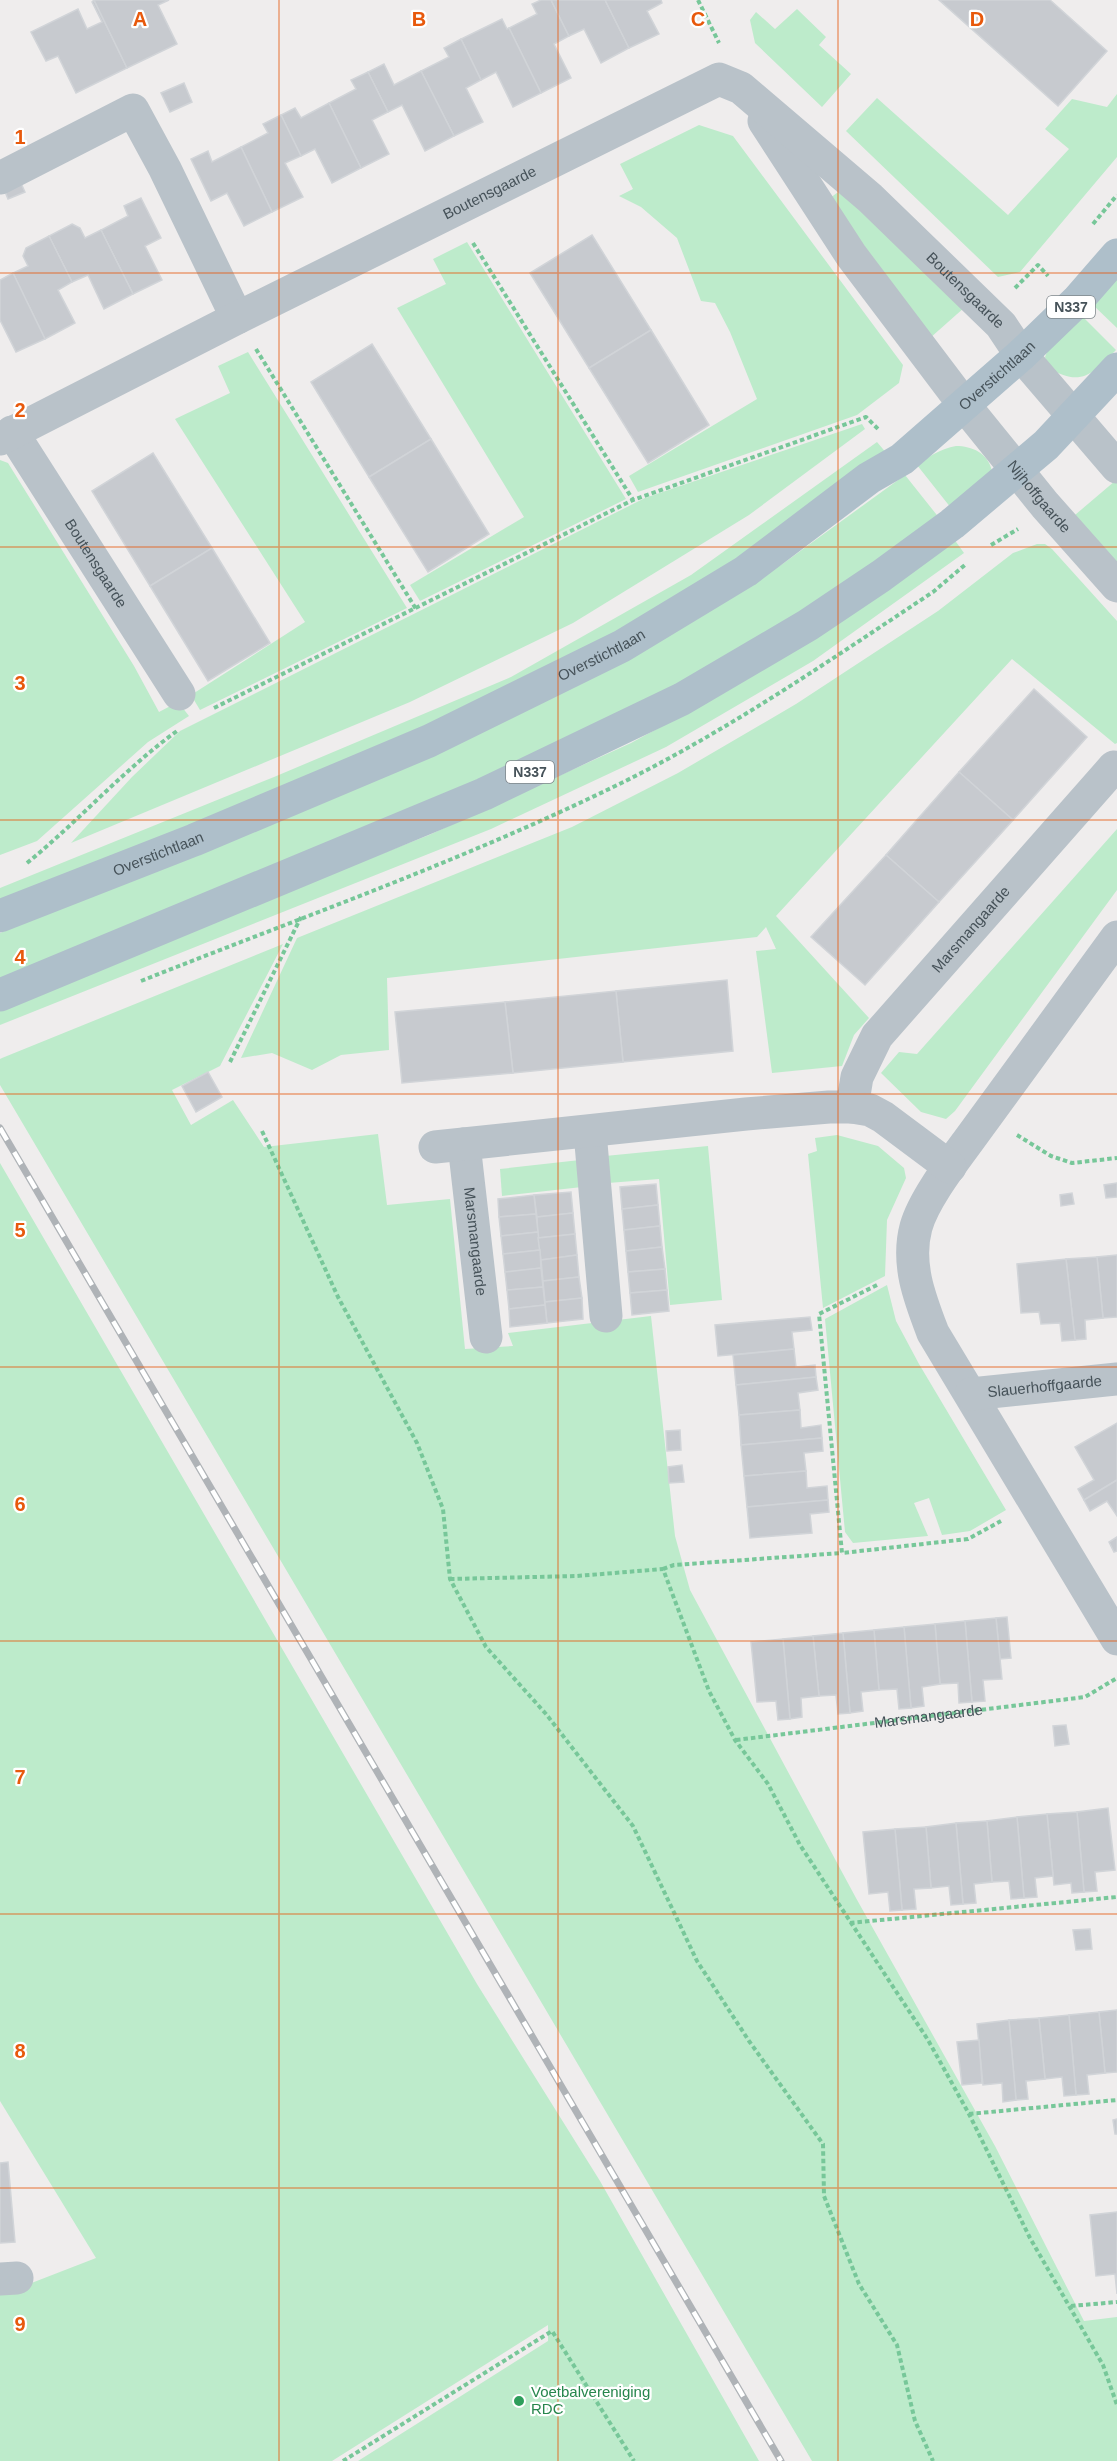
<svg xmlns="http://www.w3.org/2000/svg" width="1117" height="2461" viewBox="0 0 1117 2461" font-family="Helvetica,sans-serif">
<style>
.green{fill:#bdebcb}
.building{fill:#c7cacf;stroke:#d1d4d8;stroke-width:1.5}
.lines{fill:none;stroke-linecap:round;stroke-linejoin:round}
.path{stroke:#77c799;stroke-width:4;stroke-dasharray:4.5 3;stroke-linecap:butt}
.street{stroke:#b9c2c9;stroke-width:33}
.primary{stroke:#aebfca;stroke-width:33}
.rail-casing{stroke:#afb3b7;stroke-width:7}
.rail{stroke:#fff;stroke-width:4.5;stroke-dasharray:14;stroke-linecap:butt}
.grid{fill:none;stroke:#e8590c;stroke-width:1.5;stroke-opacity:0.55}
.leisure-dot{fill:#2e9e5b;stroke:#fff;stroke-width:2}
.labels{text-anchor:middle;stroke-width:4.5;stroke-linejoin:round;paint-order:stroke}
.shield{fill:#fff;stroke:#7e868b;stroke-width:1.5}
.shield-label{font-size:14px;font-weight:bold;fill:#465259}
.street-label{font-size:15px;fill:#465259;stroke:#fff}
.leisure-label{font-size:15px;fill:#27864d;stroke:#fff;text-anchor:start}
.grid-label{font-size:20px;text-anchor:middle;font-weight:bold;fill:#e8590c;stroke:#fff;stroke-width:4.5;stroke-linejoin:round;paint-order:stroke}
</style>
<rect width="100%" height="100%" fill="#efeded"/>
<g class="green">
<path d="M797,9L826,37L819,45L851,74L822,107L755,43L750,20L756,12L775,29Z"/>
<path d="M1117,94V157L1020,272L998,277L846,131L877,98L1008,215L1069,149L1045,129L1072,99L1107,107Z"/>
<path d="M699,125L733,136L903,365L899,383L857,415L638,492L629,476L757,399L730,332L715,303L701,301L677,238L641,207L619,196L633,189L620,164Z"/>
<path d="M841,190L965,307L930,338L830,198Z"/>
<path d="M467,242L626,499L420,601L410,585L524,517L397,308L446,284L433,259Z"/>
<path d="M1117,275V328L1092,304Z"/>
<path d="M1082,316L1116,350C1094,373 1081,388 1049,368L1045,357L1047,352Z"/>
<path d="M248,352L407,608L200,710L191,695L305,622L175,419L230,393L218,366Z"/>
<path d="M862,424L865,429L749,515L573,623L410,702L71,843L132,777L180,731L645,498Z"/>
<path d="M877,442L888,455L751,557L471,712L0,908V888L274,777L511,677L691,575Z"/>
<path d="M956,446C972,446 988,453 992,471L951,508L917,465C930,456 940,449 956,446Z"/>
<path d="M0,460L8,463L134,666L159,712L178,702L189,716L148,742L37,841L0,855Z"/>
<path d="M905,475L940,519L870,569L644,709L456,796L0,979V933L327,801L781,565Z"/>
<path d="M1115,481L1117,483V564L1075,515Z"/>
<path d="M954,539L964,553L813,661L666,747L491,829L0,1025V1005L429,835L631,743L721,694Z"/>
<path d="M1037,544H1045L1052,549L1117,621V743L1115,744L1012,659L776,916L869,1018L854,1035L842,1066L772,1073L756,951L776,949L766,927L757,937L387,978L389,1050L341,1055L312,1070L272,1053L241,1058L297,938L572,827L678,773L796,704L938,611L1013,553Z"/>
<path d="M1117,829V890L955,1111L946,1119L921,1112L881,1073L899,1052L917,1054Z"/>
<path d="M283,944L220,1066L172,1090L191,1125L233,1100L264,1147L378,1134L387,1205L450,1199L465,1349L513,1346L508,1333L651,1316L675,1536L690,1590L856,1898L995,2146L1084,2321L1117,2317V2461H812L0,1085V1059L2,1058Z"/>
<path d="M837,1135L878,1146L904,1168L906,1178L887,1220L885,1276L823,1308L808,1154L817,1151L815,1138Z"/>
<path d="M708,1146L722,1300L670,1305L659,1179L608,1183L605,1156Z"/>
<path d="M580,1160L582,1187L502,1196L500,1169Z"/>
<path d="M0,1163L477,1984L600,2181L759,2461H358L548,2341V2325L332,2461H0V2291L16,2289L96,2258L0,2101Z"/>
<path d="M887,1285L896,1321L919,1364L1006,1510L970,1531L942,1535L929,1498L914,1503L928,1536L853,1543L845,1532L825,1319Z"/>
</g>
<g class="building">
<path d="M94,0L127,68L76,93L58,56L46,61L31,32L78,9L87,29L102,22L92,2Z"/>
<path d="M94,0H169L158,5L177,44L127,68Z"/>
<path d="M541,0H551L569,36L554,44L571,78L541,93L509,28L537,14L532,4Z"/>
<path d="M551,0H605L629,48L601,63L584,29L569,36Z"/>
<path d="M605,0H661L662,3L647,11L659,34L629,48Z"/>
<path d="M939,0H1050L1107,51L1058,106Z"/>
<path d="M502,19L507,29L509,28L541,93L513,107L496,72L481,80L461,39Z"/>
<path d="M461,39L481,80L466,88L483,122L454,136L421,71L449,57L444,48Z"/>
<path d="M384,64L394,85L421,71L454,136L425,151L402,105L388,112L368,72Z"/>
<path d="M368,72L388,112L372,120L389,154L361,168L329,103L356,89L351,80Z"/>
<path d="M184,83L192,102L170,112L161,93Z"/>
<path d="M329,103L361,168L332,183L315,149L301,156L281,115L295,108L301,118Z"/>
<path d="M281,115L301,156L285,163L303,197L272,212L241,147L268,133L263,124Z"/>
<path d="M241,147L272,212L244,226L227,193L211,201L191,159L208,151L212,162Z"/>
<path d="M20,181L25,192L8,199L4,189Z"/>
<path d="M141,198L161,238L145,246L162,280L133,294L101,230L128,216L124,206Z"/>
<path d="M72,224L80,228L85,238L101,230L133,294L104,309L88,275L72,282L49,236Z"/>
<path d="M592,235L651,330L589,368L530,273Z"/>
<path d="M49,236L72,282L58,290L75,323L45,339L13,273L28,266L23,256L26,248Z"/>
<path d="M13,273L45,339L16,352L0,320V280Z"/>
<path d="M651,330L709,425L648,463L589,368Z"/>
<path d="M372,344L431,439L369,477L311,382Z"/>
<path d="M431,439L489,534L428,572L369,477Z"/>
<path d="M153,453L212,548L150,586L92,491Z"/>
<path d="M212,548L270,643L208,681L150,586Z"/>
<path d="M1034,689L1087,737L1013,820L959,772Z"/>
<path d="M959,772L1013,820L939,902L886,855Z"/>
<path d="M886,855L939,902L865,985L811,937Z"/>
<path d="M727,980L733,1051L623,1062L616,991Z"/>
<path d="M616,991L623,1062L513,1073L505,1002Z"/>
<path d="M505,1002L513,1073L402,1083L395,1012Z"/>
<path d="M208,1072L222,1097L196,1112L182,1086Z"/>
<path d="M1117,1183V1197L1106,1198L1104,1185Z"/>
<path d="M656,1184L658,1205L622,1209L620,1187Z"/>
<path d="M571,1192L573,1213L537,1217L534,1195Z"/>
<path d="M1072,1193L1074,1204L1061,1206L1060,1195Z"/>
<path d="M534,1195L536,1214L499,1217L498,1199Z"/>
<path d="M658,1205L660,1226L624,1230L622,1209Z"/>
<path d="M573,1213L575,1234L538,1238L537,1217Z"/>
<path d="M536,1214L538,1232L501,1236L499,1217Z"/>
<path d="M660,1226L662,1247L626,1251L624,1230Z"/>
<path d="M538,1232L540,1250L503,1254L501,1236Z"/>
<path d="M575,1234L577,1255L541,1260L538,1238Z"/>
<path d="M662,1247L665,1269L628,1272L626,1251Z"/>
<path d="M540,1250L541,1268L505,1272L503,1254Z"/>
<path d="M577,1255L579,1277L543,1281L541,1260Z"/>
<path d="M1117,1255V1317L1103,1318L1097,1257Z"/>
<path d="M1097,1257L1103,1318L1085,1320L1086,1339L1075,1340L1066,1259Z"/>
<path d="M1066,1259L1075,1340L1062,1341L1060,1323L1041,1324L1039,1312L1021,1313L1017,1264Z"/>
<path d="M541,1268L543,1287L507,1290L505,1272Z"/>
<path d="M665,1269L667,1290L630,1293L628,1272Z"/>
<path d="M579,1277L582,1298L545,1302L543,1281Z"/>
<path d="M543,1287L545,1305L509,1309L507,1290Z"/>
<path d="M667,1290L669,1311L632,1315L630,1293Z"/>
<path d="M582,1298L583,1319L547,1323L545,1302Z"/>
<path d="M545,1305L547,1323L510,1327L509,1309Z"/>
<path d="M810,1317L812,1330L792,1332L794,1349L718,1356L715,1325Z"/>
<path d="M794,1349L796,1367L815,1365L816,1377L736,1385L733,1355Z"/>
<path d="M816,1377L818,1390L798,1393L800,1410L739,1415L736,1385Z"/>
<path d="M800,1410L801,1428L821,1425L822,1438L741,1445L739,1415Z"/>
<path d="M1117,1423V1480L1084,1500L1078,1489L1094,1480L1075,1447Z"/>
<path d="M680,1430L681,1450L667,1451L666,1431Z"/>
<path d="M822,1438L823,1451L804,1453L806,1471L744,1476L741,1445Z"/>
<path d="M682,1465L684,1482L669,1483L668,1467Z"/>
<path d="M806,1471L807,1488L827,1486L828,1500L747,1507L744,1476Z"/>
<path d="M1117,1480V1516L1107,1501L1090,1511L1084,1500Z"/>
<path d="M828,1500L829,1512L810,1514L812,1533L750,1538L747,1507Z"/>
<path d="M1117,1537V1551L1114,1552L1109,1542Z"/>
<path d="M1007,1617L1011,1658L1000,1659L996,1618Z"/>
<path d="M996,1618L1002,1679L983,1680L985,1701L972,1702L965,1621Z"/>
<path d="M965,1621L972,1702L959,1703L958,1683L940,1684L935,1624Z"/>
<path d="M935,1624L940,1684L922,1687L924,1706L911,1708L904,1627Z"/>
<path d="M904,1627L911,1708L899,1709L897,1689L879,1690L874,1630Z"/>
<path d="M874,1630L879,1690L861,1692L863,1711L850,1713L843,1633Z"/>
<path d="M843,1633L850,1713L838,1714L836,1695L819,1696L813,1636Z"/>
<path d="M813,1636L819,1696L801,1698L802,1717L790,1719L783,1639Z"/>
<path d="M783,1639L790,1719L778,1720L776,1701L757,1702L751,1642Z"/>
<path d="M1066,1725L1069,1744L1055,1746L1053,1726Z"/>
<path d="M1108,1808L1115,1870L1095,1872L1097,1891L1084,1892L1077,1812Z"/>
<path d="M1077,1812L1084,1892L1072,1893L1071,1883L1054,1885L1047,1814Z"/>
<path d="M1047,1814L1053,1876L1035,1878L1037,1897L1024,1898L1017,1817Z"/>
<path d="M1017,1817L1024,1898L1011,1899L1009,1881L992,1882L987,1821Z"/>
<path d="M987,1821L992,1882L974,1884L976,1903L963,1904L956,1823Z"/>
<path d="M956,1823L963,1904L951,1905L949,1886L931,1888L926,1827Z"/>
<path d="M926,1827L931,1888L914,1889L916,1909L902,1910L895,1829Z"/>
<path d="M895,1829L902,1910L890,1911L888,1892L869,1894L863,1832Z"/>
<path d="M1090,1929L1092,1949L1076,1950L1073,1930Z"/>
<path d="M1117,2010V2072L1105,2073L1099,2012Z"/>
<path d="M1099,2012L1105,2073L1087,2075L1089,2094L1076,2095L1069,2015Z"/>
<path d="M1069,2015L1076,2095L1064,2096L1062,2077L1045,2079L1039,2018Z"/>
<path d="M1039,2018L1045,2079L1026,2081L1028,2099L1016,2100L1009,2020Z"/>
<path d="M1009,2020L1016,2100L1003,2102L1002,2083L983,2085L977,2024Z"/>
<path d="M979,2040L982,2083L962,2085L957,2042Z"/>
<path d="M1117,2119V2134H1115L1113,2120Z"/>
<path d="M8,2162L15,2242L0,2243V2163Z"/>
<path d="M1117,2212V2294L1115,2274L1096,2276L1090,2215Z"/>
</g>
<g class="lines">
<g class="path">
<path d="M698,0L719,43"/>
<path d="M1093,224L1117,195"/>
<path d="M473,243L633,500"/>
<path d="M1015,288L1038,265L1048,276"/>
<path d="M256,349L416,609"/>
<path d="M991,545L1018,529"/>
<path d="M214,708L633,500L866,417L878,429"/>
<path d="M27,863C79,821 123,770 177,731"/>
<path d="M141,981C297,919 456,863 607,790C722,735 827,662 933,592L966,564"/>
<path d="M230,1062L301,917"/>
<path d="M262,1131L338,1297L417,1443L443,1509L450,1579L486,1647L546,1714L633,1826L697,1961L749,2041L823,2144L824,2196L859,2284L897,2345L915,2421L933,2461"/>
<path d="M1017,1135L1051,1156L1072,1163L1117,1158"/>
<path d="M877,1285L819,1314L842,1553L968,1539L1001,1521"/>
<path d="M663,1569L674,1565L842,1553"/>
<path d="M450,1579L577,1576L663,1569L709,1691L735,1740L768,1784L800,1845L928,2040L969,2114L1030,2238L1103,2365L1117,2405"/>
<path id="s1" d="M736,1740L1085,1697L1117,1678"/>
<path d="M850,1923L1117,1897"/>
<path d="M969,2114L1117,2100"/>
<path d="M1071,2306L1117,2302"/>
<path d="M343,2461L552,2331L634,2461"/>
</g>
<g class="street">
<path id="s2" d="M764,121L851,255L965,406L1045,505L1117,586"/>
<path d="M0,178L133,110L165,169L237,318"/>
<path id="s3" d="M12,432L179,694"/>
<path id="s4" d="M0,439L237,318L719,79L741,88L870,198L1001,325L1021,355L1117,467"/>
<path d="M1117,937C1069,1003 1021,1068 974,1133C956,1158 924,1198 916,1227C906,1264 920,1299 933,1333L1117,1639"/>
<path id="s5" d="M852,1107L857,1077L877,1036L1114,767"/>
<path d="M590,1132L606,1316"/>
<path id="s6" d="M464,1144L486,1337"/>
<path d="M435,1147L746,1114L829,1107H852L870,1110L883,1117L950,1167"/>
<path id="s7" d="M971,1394L1117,1379"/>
<path d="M0,2279L17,2278"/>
</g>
<g class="primary">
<path id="s8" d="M0,916L194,840L429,741L622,646L746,571L869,478L902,459L1021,355L1077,301L1117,255"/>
<path d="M0,995L484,794L682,699L808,625L881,576L952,524L1046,445L1117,369"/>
</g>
<defs>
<path id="rail" d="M0,1128L781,2461"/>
</defs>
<use href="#rail" class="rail-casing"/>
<use href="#rail" class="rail"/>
</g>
<path class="grid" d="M279,0V2461M558,0V2461M838,0V2461M0,273H1117M0,547H1117M0,820H1117M0,1094H1117M0,1367H1117M0,1641H1117M0,1914H1117M0,2188H1117"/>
<circle class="leisure-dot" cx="519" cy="2401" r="6"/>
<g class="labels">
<g class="shield">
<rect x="1047" y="296" width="48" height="22" rx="4.5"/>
<rect x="506" y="761" width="48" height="22" rx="4.5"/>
</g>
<g class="shield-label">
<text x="1071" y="312">N337</text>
<text x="530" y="777">N337</text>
</g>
<g class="street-label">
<text dy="5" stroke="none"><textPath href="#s4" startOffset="548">Boutensgaarde</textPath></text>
<text dy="5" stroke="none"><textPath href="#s4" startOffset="1130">Boutensgaarde</textPath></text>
<text dy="5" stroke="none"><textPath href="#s8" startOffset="1142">Overstichtlaan</textPath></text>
<text dy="5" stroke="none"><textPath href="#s2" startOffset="466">Nijhoffgaarde</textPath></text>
<text dy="5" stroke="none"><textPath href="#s3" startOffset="156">Boutensgaarde</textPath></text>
<text dy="5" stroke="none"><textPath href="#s8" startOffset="656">Overstichtlaan</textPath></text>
<text dy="5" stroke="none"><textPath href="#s8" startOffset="170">Overstichtlaan</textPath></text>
<text dy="5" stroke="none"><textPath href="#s5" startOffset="218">Marsmangaarde</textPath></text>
<text dy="5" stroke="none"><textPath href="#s6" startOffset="98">Marsmangaarde</textPath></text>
<text dy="5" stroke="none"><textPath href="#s7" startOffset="74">Slauerhoffgaarde</textPath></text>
<text dy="5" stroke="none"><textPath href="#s1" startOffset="194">Marsmangaarde</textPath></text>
</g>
<g class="leisure-label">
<text x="531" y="2397">Voetbalvereniging<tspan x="531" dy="17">RDC</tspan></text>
</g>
</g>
<g class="grid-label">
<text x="140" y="26">A</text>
<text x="419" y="26">B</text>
<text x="698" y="26">C</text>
<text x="977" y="26">D</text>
<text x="20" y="144">1</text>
<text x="20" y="417">2</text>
<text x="20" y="690">3</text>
<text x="20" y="964">4</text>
<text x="20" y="1237">5</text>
<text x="20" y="1511">6</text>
<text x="20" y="1784">7</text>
<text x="20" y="2058">8</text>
<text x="20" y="2331">9</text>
</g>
</svg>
